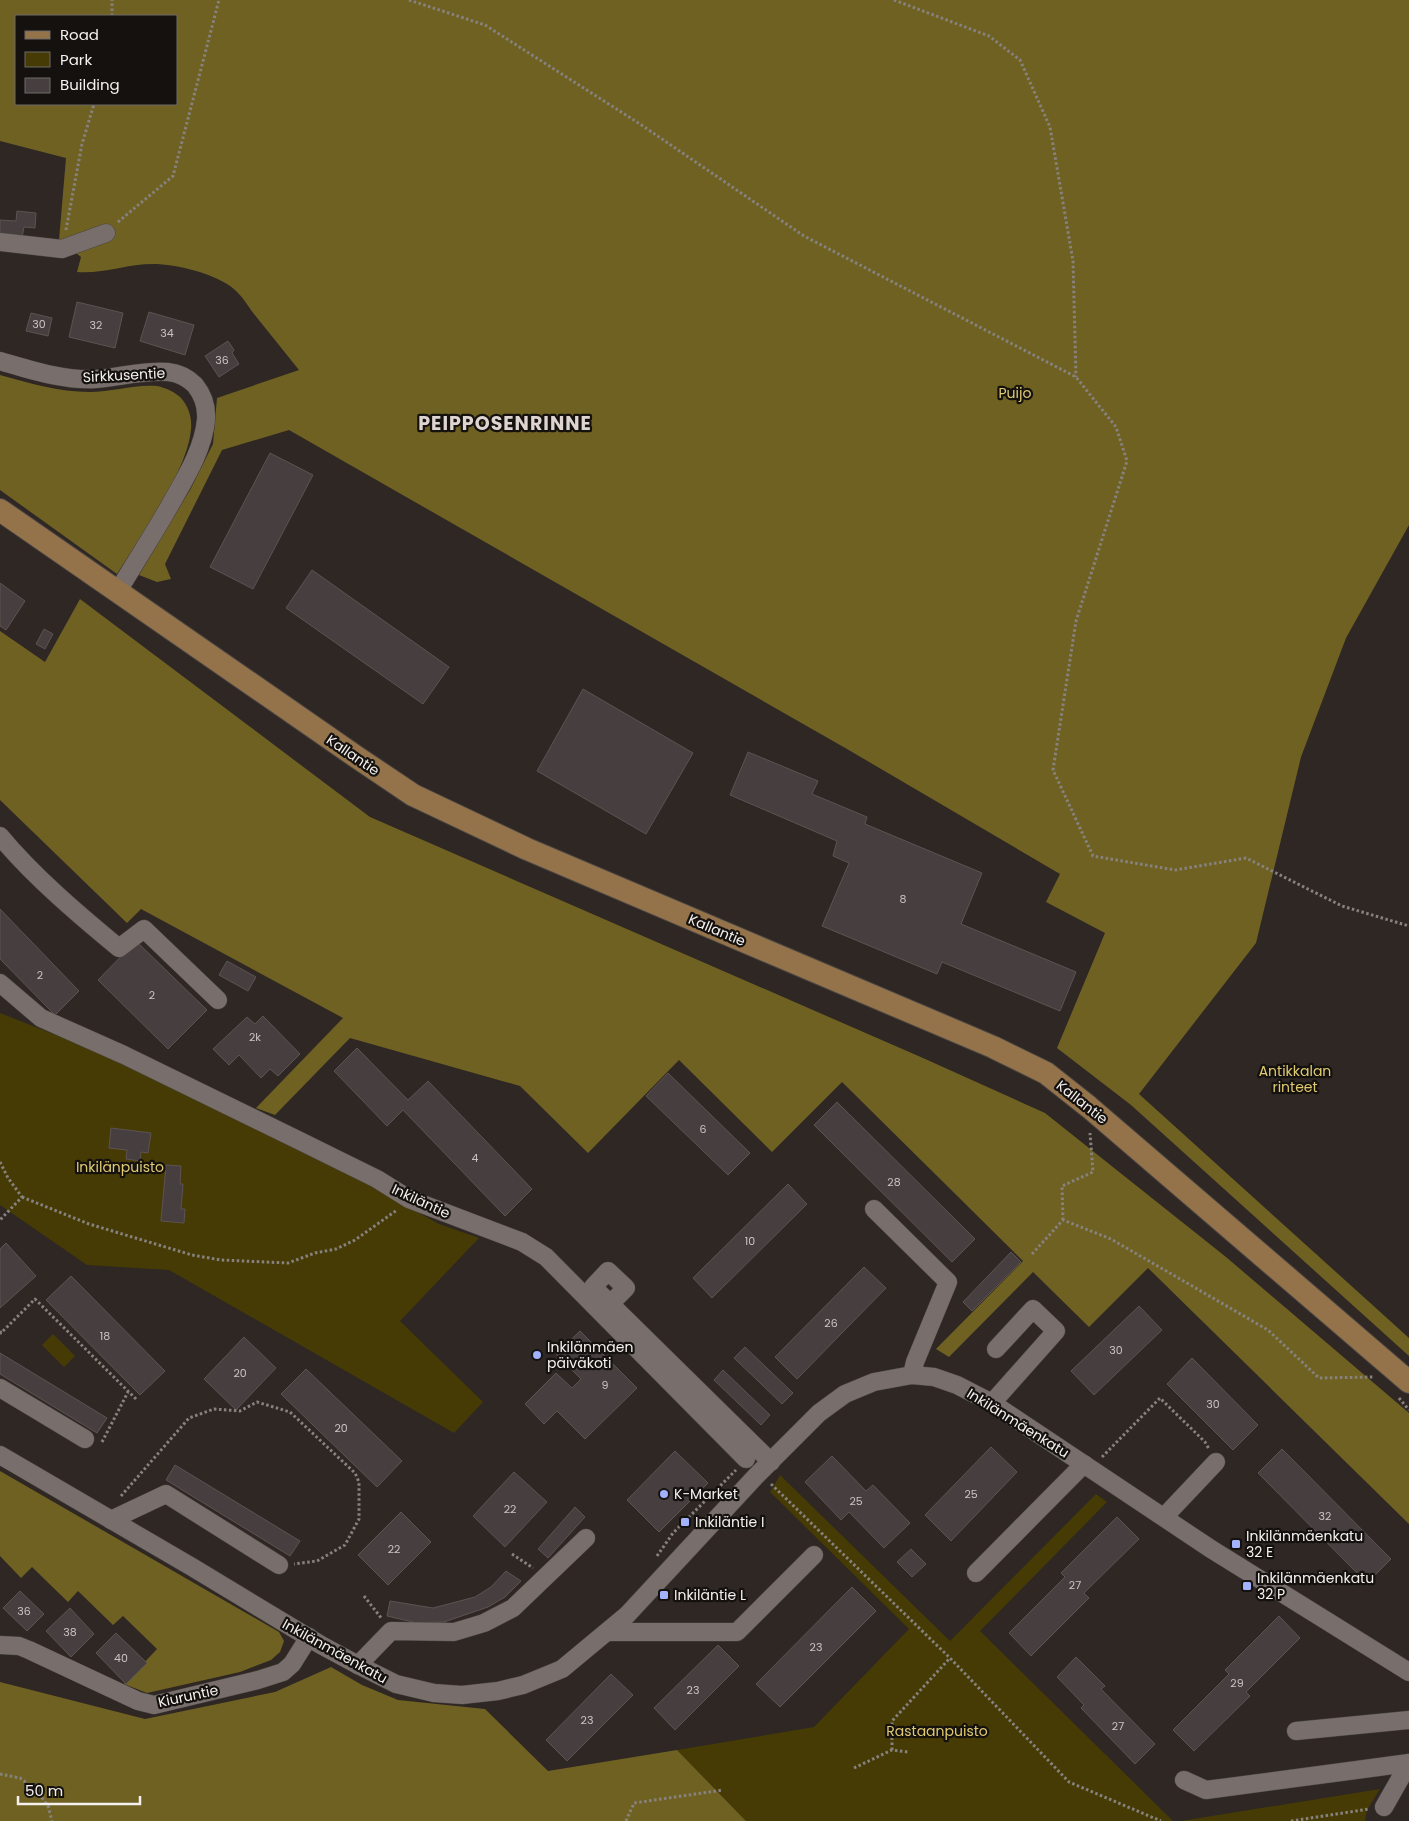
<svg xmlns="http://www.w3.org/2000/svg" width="1409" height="1821" viewBox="0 0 1409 1821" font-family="Poppins,sans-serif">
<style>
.green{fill:#463b05}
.forest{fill:#6f6122;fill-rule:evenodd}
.building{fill:#473f3f;stroke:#5c5353}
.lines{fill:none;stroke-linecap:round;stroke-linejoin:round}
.minor-casing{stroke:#4b4643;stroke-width:19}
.major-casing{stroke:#4b4643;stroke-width:24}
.path{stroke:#87827f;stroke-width:3;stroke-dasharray:2.5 2.5;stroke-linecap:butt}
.minor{stroke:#786f6c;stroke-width:18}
.major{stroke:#95734a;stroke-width:22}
.poi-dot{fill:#a2b2fd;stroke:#14110f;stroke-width:2}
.labels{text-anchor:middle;stroke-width:4.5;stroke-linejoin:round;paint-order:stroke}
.number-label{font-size:11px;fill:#c9c4c2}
.street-label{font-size:14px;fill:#f4f0ee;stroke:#14110f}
.park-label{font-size:14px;fill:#dfca70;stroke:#14110f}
.poi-label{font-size:14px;fill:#f4f0ee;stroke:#14110f;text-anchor:start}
.district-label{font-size:19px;font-weight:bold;letter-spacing:1px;fill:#ded5d1;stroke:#14110f}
</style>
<rect width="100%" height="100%" fill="#2e2724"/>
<g class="green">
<path d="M0,1013L175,1082L325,1161L439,1224L479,1238L400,1321L483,1402L454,1433L169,1270L87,1265L0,1205Z"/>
<path d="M53,1334L75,1356L64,1367L42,1345Z"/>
<path d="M780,1475L950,1641L1096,1494L1107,1502L980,1631L1173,1821H746L677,1750L814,1727L909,1629L770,1492Z"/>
<path d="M1380,1789L1367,1810L1365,1821H1181Z"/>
</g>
<g class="forest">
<path d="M0,0H1409V525L1346,638L1301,757L1256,943L1139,1094L1409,1338V1356L1131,1105L1057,1048L1105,933L1046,902L1060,874L847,749L289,430L222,450L165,564L171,579L157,582L139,575L191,488L213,444L217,398L299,370C284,351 269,333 254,314C248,306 242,296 235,290C218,274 176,264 153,264C127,264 103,274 77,272L81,257L59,240L66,158L0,141ZM16,16H176V104H16Z"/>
<path d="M0,375C29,383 59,392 89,392C112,392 135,384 157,386C166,388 175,392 181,398C189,407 192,418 191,429C188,470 140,538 117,574L0,490Z"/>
<path d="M80,599L370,817L923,1058L1045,1113L1226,1257L1409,1413V1524L1148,1268L1089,1327L1033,1272L949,1357L936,1349L1023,1261L842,1082L772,1152L679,1060L588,1153L520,1086L350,1038L275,1115L256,1108L343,1018L141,909L127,923L0,800V631L45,662Z"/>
<path d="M0,1471L279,1632L284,1641L280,1652L271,1660L240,1672L147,1693L124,1684L157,1649L123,1616L113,1625L78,1591L68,1602L32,1567L21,1578L0,1556Z"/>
<path d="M331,1667L362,1685L398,1700L485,1709L548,1771L677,1750L746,1821H0V1682L145,1719L275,1692Z"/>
</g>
<g class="building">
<path d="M17,211L36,213L35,228L24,227L22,238L0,235V220L16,221Z"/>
<path d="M77,302L123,313L115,348L69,337Z"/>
<path d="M149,312L194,325L185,355L140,341Z"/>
<path d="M31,313L52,318L48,336L26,331Z"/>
<path d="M228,341L234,350L232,353L239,364L219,377L205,356Z"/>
<path d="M270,453L313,475L253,589L210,567Z"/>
<path d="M312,570L449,667L423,704L286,608Z"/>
<path d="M0,583L25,601L6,630L0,626Z"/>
<path d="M44,629L53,634L45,649L36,644Z"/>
<path d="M583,689L693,753L646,834L537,771Z"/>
<path d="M748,752L818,781L812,794L867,817L865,824L982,873L961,924L1076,972L1060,1011L942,962L937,974L822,926L849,863L833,856L837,841L730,795Z"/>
<path d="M0,909L79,991L55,1015L0,959Z"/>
<path d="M136,941L207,1010L168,1049L98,980Z"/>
<path d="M227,961L256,977L248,991L219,975Z"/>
<path d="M263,1016L300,1054L278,1076L270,1069L261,1078L239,1055L229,1065L213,1049L247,1017L255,1024Z"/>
<path d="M357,1048L408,1100L428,1081L532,1189L505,1216L403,1110L387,1126L334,1071Z"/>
<path d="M668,1073L750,1153L728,1175L646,1096Z"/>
<path d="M837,1102L975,1239L952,1262L814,1125Z"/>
<path d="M111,1128L151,1133L148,1153L141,1152L140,1161L126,1159L127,1150L109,1148Z"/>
<path d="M166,1165L181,1166L180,1184H183L181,1209H185L184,1223L161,1221Z"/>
<path d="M788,1184L807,1204L712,1298L693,1278Z"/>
<path d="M6,1243L36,1276L0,1308V1249Z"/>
<path d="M1011,1252L1021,1262L972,1311L963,1302Z"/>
<path d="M864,1267L886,1288L797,1379L775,1357Z"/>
<path d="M71,1276L165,1371L140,1395L46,1300Z"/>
<path d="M1139,1306L1162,1330L1094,1395L1071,1371Z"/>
<path d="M580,1331L637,1388L585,1439L557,1411L544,1424L525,1404L556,1373L572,1388L581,1379L556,1354Z"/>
<path d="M244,1337L276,1368L236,1410L204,1379Z"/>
<path d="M745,1347L793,1393L782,1404L734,1358Z"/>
<path d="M0,1353L107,1418L97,1433L0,1374Z"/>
<path d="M1192,1358L1258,1425L1233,1450L1167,1384Z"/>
<path d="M306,1369L402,1461L377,1487L281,1394Z"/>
<path d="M723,1370L770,1415L761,1425L714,1380Z"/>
<path d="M991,1447L1017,1472L951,1541L925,1515Z"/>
<path d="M1282,1449L1391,1559L1367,1583L1258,1473Z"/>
<path d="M675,1451L708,1483L659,1532L627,1500Z"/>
<path d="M832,1456L866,1491L873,1485L910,1523L884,1548L849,1512L841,1520L805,1482Z"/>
<path d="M175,1465L300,1541L290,1556L166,1480Z"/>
<path d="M514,1472L547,1502L505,1547L473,1516Z"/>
<path d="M575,1507L585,1517L548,1558L538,1549Z"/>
<path d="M401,1512L431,1542L388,1585L358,1555Z"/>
<path d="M1117,1517L1139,1539L1084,1593L1089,1598L1031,1656L1009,1633L1065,1577L1061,1573Z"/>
<path d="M911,1549L926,1564L912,1577L897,1562Z"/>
<path d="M506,1571L521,1581L505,1597L488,1607L444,1622L417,1623L387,1616L390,1601L433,1608L475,1597L491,1587Z"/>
<path d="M852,1587L876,1611L780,1707L756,1684Z"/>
<path d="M20,1591L44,1614L27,1631L3,1608Z"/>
<path d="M70,1608L94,1634L71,1657L46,1631Z"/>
<path d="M1279,1616L1300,1638L1246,1692L1250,1696L1194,1751L1173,1730L1229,1674L1225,1670Z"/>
<path d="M116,1633L147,1663L126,1684L96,1653Z"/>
<path d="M718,1645L739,1666L675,1730L654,1708Z"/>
<path d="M1076,1657L1105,1686L1101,1689L1155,1744L1135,1764L1081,1708L1084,1705L1057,1677Z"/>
<path d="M611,1674L633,1695L567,1761L546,1740Z"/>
</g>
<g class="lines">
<defs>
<g id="minor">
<path d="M0,242L62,249L106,233"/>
<path d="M0,361C31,370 64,381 96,379C120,377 144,370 168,372C178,373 188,378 195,385C203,395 207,407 206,420C203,451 184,480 169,507C153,535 135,563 118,591"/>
<path d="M0,836C33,876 79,915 119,948L144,929L218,1000"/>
<path d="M0,983L41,1018L124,1055L298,1140L377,1179L409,1199L522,1242L546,1257L746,1459"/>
<path d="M874,1209L948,1282L915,1362L912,1375"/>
<path d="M610,1304L626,1288L608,1271L593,1287L771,1462"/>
<path d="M0,1388L85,1439"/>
<path d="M992,1403L1056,1331L1033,1309L996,1349"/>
<path d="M0,1455L192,1567L321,1645L358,1665L396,1684L434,1693L462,1695L498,1691L523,1685L562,1669L627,1615L756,1476L819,1413L845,1394L874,1382L912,1375L934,1377L957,1385L992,1403L1211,1549L1409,1672"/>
<path d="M1164,1517L1216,1462"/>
<path d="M111,1520L166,1494L279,1565"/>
<path d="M976,1573L1084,1464"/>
<path d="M607,1632H737L814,1555"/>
<path d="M0,1645L19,1646L29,1650L138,1701L154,1705L258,1680L283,1672L292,1664L309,1637"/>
<path d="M358,1665L391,1631L454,1632L484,1623L513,1608L586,1538"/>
<path d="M1296,1731L1409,1720"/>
<path d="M1184,1780L1206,1790L1409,1763"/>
<path d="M1384,1807L1409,1763"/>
</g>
<path id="major" d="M0,510L358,758L413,795L527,849L993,1047L1046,1073L1089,1107L1409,1382"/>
</defs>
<use href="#minor" class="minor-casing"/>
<use href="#major" class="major-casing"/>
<g class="path">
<path d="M409,0L485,25L640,124L804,236L1076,377L1116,427L1127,461L1076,621L1053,770L1093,856L1175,870L1246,858L1342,906L1409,926"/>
<path d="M894,0L989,36L1020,60L1050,127L1073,261L1076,377"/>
<path d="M112,16V0"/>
<path d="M118,222L173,176L219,0"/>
<path d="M66,230L82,144L94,104"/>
<path d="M0,1162L8,1178L22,1197L0,1220"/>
<path d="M22,1197L89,1224L192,1255L221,1260L288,1263L315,1253L336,1249L355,1240L397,1210"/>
<path d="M1063,1220L1062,1186L1093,1172L1090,1133"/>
<path d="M1032,1254L1063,1220L1111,1239L1268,1330L1319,1378L1374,1377"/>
<path d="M0,1331L1,1333L35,1299L137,1400"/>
<path d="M1399,1398L1409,1410"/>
<path d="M102,1442L128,1392"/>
<path d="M1102,1457L1160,1398L1205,1442L1209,1449"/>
<path d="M771,1484L950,1658L1069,1782L1161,1821"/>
<path d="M121,1496L189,1418L214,1409L240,1411L257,1402L290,1412L355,1473L359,1482V1519L345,1545L317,1561L294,1564"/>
<path d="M512,1554L533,1568"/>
<path d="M657,1556L673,1533L736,1470"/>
<path d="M364,1596L382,1619"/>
<path d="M892,1750V1721L950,1658"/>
<path d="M854,1768L892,1750L908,1752"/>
<path d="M0,1774L20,1778L37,1791L48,1806L52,1821"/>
<path d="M626,1821L634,1803L723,1790"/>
<path d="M1291,1821L1369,1809"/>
</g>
<use href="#minor" class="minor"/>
<use href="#major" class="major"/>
</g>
<g class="poi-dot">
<circle cx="537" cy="1355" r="5"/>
<circle cx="664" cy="1494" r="5"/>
<rect x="680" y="1517" width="10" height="10" rx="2.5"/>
<rect x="1231" y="1539" width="10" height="10" rx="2.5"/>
<rect x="1242" y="1581" width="10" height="10" rx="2.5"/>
<rect x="659" y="1590" width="10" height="10" rx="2.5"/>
</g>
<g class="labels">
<g class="number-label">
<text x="39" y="328">30</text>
<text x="96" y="329">32</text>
<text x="167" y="337">34</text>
<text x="222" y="364">36</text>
<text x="903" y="903">8</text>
<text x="40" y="979">2</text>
<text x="152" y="999">2</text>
<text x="255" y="1041">2k</text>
<text x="703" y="1133">6</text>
<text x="475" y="1162">4</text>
<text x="894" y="1186">28</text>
<text x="750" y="1245">10</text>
<text x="831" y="1327">26</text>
<text x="105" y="1340">18</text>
<text x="1116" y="1354">30</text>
<text x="240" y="1377">20</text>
<text x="605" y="1389">9</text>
<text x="1213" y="1408">30</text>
<text x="341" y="1432">20</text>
<text x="971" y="1498">25</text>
<text x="856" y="1505">25</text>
<text x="510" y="1513">22</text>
<text x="1325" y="1520">32</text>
<text x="394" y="1553">22</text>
<text x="1075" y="1589">27</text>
<text x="24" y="1615">36</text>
<text x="70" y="1636">38</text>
<text x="816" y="1651">23</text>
<text x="121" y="1662">40</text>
<text x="1237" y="1687">29</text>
<text x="693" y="1694">23</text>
<text x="587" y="1724">23</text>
<text x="1118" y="1730">27</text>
</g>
<g class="street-label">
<text transform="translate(124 375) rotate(-3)" y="5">Sirkkusentie</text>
<text transform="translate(353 755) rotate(34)" y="5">Kallantie</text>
<text transform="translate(717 930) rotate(23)" y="5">Kallantie</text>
<text transform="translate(1082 1102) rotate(38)" y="5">Kallantie</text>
<text transform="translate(421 1201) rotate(25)" y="5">Inkiläntie</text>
<text transform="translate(1018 1423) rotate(32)" y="5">Inkilänmäenkatu</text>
<text transform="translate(335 1651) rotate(29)" y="5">Inkilänmäenkatu</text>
<text transform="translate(188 1696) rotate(-12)" y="5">Kiuruntie</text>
</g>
<g class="park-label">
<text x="1015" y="398">Puijo</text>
<text x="1295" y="1076">Antikkalan<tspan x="1295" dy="16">rinteet</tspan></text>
<text x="120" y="1172">Inkilänpuisto</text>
<text x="937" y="1736">Rastaanpuisto</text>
</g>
<g class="poi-label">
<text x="547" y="1352">Inkilänmäen<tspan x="547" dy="16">päiväkoti</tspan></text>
<text x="674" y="1499">K-Market</text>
<text x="695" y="1527">Inkiläntie I</text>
<text x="1246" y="1541">Inkilänmäenkatu<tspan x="1246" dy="16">32 E</tspan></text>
<text x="1257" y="1583">Inkilänmäenkatu<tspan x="1257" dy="16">32 P</tspan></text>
<text x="674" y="1600">Inkiläntie L</text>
</g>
<g class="district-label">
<text x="505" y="430">PEIPPOSENRINNE</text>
</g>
</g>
<rect x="15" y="15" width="162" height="90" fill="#14110f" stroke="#6e6a68"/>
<rect x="25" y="31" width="25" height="8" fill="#95734a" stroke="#6e6a68"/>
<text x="60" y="40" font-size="15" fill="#f4f0ee">Road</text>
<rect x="25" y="52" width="25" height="15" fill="#463b05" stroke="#6e6a68"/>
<text x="60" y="65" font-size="15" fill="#f4f0ee">Park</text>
<rect x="25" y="78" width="25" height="15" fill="#473f3f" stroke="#6e6a68"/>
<text x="60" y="90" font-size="15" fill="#f4f0ee">Building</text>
<path d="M18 1796v8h122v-8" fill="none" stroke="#f4f0ee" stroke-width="2.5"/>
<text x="25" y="1796" font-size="15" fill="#f4f0ee" stroke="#14110f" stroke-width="4" paint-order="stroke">50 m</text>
</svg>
